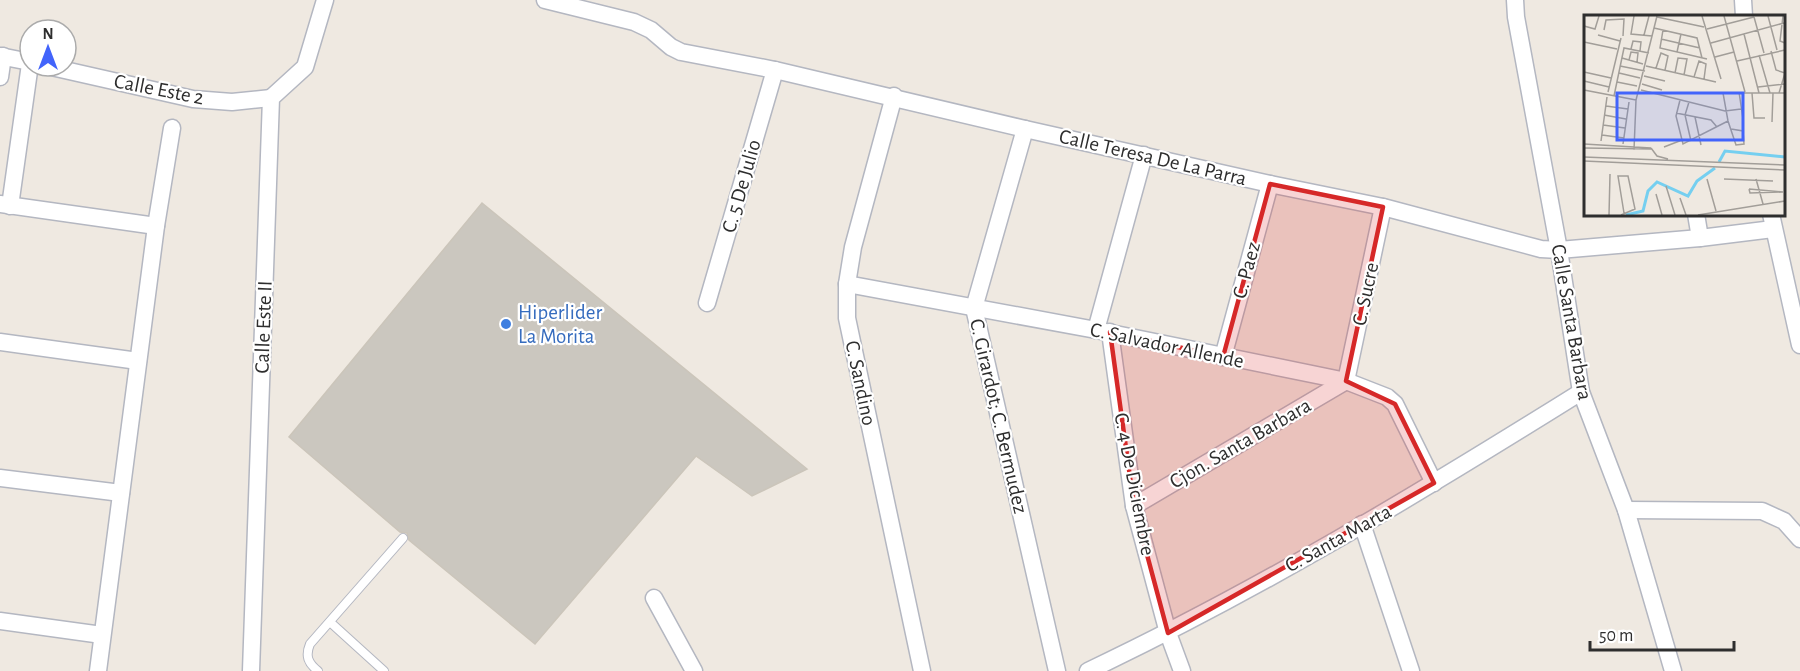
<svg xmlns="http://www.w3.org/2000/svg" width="1800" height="671" viewBox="0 0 1800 671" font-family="'Alegreya Sans',sans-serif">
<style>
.building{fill:#cbc7bf;stroke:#cbc5ba;stroke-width:1.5}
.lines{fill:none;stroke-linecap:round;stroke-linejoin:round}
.service-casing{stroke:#b4b7c1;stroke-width:10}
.minor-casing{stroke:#b4b7c1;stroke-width:19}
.service{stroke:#fff;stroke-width:8}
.minor{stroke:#fff;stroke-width:16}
.marked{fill:#d62828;fill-opacity:0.2;stroke:#d62828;stroke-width:4.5;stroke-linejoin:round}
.shop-dot{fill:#3f7fe0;stroke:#fff;stroke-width:2}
.labels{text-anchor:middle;stroke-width:4.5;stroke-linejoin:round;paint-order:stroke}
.street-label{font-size:21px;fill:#2e2e2e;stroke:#fff}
.shop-label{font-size:21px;fill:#366cbe;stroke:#fff;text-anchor:start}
.inset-river{fill:none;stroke:#75cff0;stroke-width:3}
.inset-road{fill:none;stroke:#a29e99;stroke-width:1.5}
.view{fill:#4264fb;fill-opacity:0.15;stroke:#4264fb;stroke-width:3}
.inset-edge{fill:none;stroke:#2e2e2e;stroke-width:3}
</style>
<rect width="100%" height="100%" fill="#efe9e1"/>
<path class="building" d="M482,203L807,469L752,496L696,456L535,644L409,540L407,533L400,532L289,437Z"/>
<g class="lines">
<defs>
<g id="service">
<path d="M330,622L384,671"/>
<path d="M318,671C308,663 305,656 310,644L403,538"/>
</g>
<g id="minor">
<path d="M545,0L634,22L651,30L671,47L681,52L775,70L1025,129L1270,184L1383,207L1541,249L1559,250L1700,238L1773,229"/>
<path d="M1515,0L1516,17L1559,250L1581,392L1626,510L1673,671"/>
<path d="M1743,0L1744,16"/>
<path d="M0,56L30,62"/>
<path d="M47,66L193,99L232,102L271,98"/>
<path d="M0,77L3,56"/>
<path d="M894,96L853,247L847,284V318L922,671"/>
<path d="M1025,129L974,308L1057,671"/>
<path d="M0,204L156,226"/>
<path d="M10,206L30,64"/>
<path d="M1696,214L1700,238"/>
<path d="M1771,214L1800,345"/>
<path d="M847,284L1096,330L1346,381L1387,397L1395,404L1434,483"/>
<path d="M707,303L775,70"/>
<path d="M1096,330L1144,155"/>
<path d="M1110,332L1134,506L1168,633L1182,671"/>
<path d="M0,342L138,361"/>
<path d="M1223,357L1270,184"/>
<path d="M1346,381L1383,207"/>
<path d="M0,478L121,493"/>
<path d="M1134,506L1346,381"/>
<path d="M1626,510L1762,511L1784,521L1800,539"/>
<path d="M1362,524L1411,671"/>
<path d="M654,598L694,671"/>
<path d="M0,621L102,635"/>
<path d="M98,671L156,226L172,128"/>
<path d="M251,671L271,98L305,67L325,0"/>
<path d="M1088,671C1259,590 1421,492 1581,392"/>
</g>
</defs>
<use href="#service" class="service-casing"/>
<use href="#minor" class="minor-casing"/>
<use href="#service" class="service"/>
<use href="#minor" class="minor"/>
</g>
<path class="marked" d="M1270,184L1383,207L1346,381L1395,404L1434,483L1168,633L1134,506L1110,332L1223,357Z"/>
<circle class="shop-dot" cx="506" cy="324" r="6"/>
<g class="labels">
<g class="street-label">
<text transform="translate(159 89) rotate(11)" y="7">Calle Este 2</text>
<text transform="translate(1153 157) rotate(13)" y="7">Calle Teresa De La Parra</text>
<text transform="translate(741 186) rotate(-74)" y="7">C. 5 De Julio</text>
<text transform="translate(1246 270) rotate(-75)" y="7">C. Paez</text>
<text transform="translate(1365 294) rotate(-78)" y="7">C. Sucre</text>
<text transform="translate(1572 322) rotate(80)" y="7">Calle Santa Barbara</text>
<text transform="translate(263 327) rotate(-88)" y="7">Calle Este II</text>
<text transform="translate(1167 345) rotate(12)" y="7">C. Salvador Allende</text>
<text transform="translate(861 383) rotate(78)" y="7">C. Sandino</text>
<text transform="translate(999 416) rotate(77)" y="7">C. Girardot; C. Bermudez</text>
<text transform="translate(1240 443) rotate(-30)" y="7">Cjon. Santa Barbara</text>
<text transform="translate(1135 484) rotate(79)" y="7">C. 4 De Diciembre</text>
<text transform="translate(1338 538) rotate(-29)" y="7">C. Santa Marta</text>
</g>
<g class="shop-label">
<text x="518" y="319">Hiperlider<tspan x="518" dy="24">La Morita</tspan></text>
</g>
</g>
<g transform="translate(1584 15)">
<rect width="201" height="201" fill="#efe9e1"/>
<path class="inset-river" d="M135,147L141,136L201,142M42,200L59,196L64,176L73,167L104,181L113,166L131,153"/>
<path class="inset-road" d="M50,1L47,19L68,21M118,1L137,64M140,1L161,77M184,1L193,35M199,1L196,26L201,28M73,2L120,12M170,2L180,38M0,11L11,14L15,1M70,13L113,23L118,43M123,14L170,2M20,15L22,5L40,4L39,21M79,15L76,33L123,44M160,19L175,78M14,20L36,26M60,20L65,1M77,24L116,33M0,27L33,34M127,28L200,8M47,34L49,26L57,27L56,36M187,36L192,55L201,58M93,37L97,19M175,40L186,78M131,42L150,37M38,43L59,49M45,45L47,37L54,38L53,47M153,46L201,35M36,51L61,56M62,51L132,67M72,53L77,38L84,41L81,55M0,57L27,63M35,58L56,63M91,58L94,43L103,44L100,60M60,61L81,66M110,62L115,46L122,49L120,64M0,66L25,72M33,67L53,71M58,69L78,75M174,72L201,69M0,75L52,85M57,75L141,96L157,94M24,77L37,23M155,77L159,104M168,78L170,103H181M195,78L201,58M30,81L40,33L65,38M96,85L92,101L99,129L144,106M105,87L101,100L107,126M22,91L44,94M92,98L127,105L133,112M20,100L42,104M111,102L117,130M188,107L189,78M19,110L41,113M147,114L159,116L160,129L152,130L144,106L139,78H201M18,120L40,123M17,126L23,82M0,129L67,133M39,129L45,87M80,132L98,125M0,133L67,134M67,133L73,141L84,144M50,135L52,85L73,1M0,142L201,150M0,146L201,155M123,164L132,196M140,164L189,166M172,164L179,189M82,171L91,200M165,174L166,178L199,177M165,174L199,177M72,179L78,200M96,183L102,200M25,200L26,159M37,200L51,194L44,161H34L40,198M114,200L201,186"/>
<path class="view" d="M33,78H159V125H33Z"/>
<rect width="201" height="201" class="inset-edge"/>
</g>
<g transform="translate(48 48)"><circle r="28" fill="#ffffff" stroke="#ababab" stroke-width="1.5"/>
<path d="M0-4.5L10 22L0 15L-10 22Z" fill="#4264fb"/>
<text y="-9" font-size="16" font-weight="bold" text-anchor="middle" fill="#2e2e2e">N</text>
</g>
<path d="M1590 641v9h144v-9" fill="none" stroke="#2e2e2e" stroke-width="3"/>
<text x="1599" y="641" font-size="18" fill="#2e2e2e" stroke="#ffffff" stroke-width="4.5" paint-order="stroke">50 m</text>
</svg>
